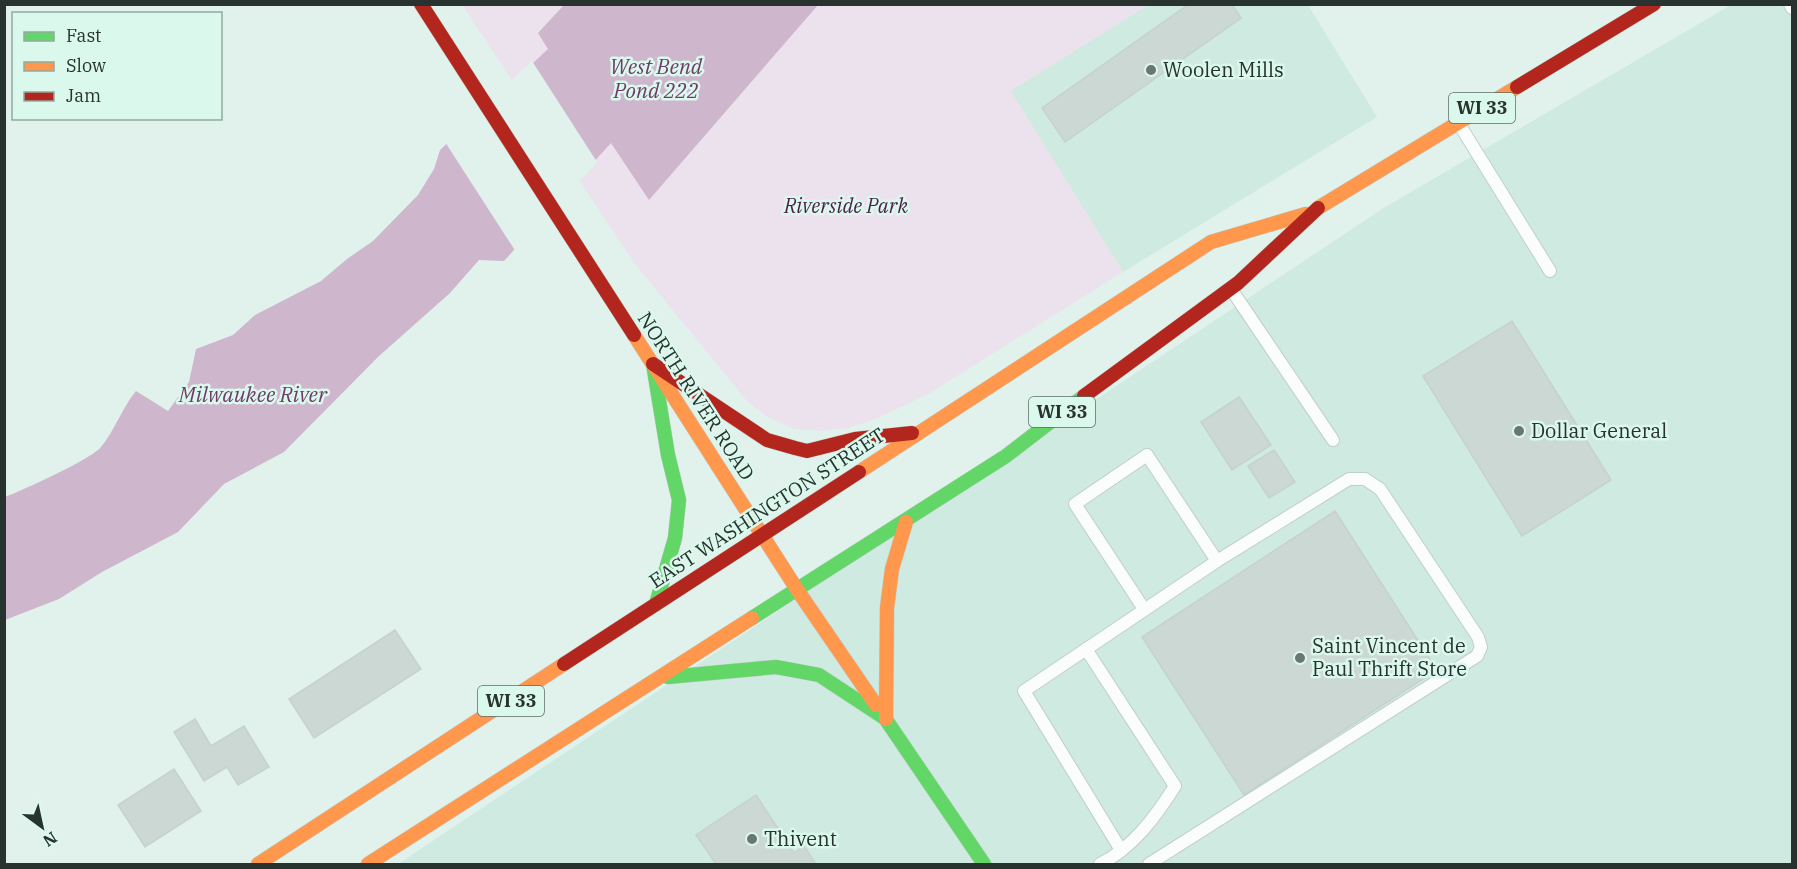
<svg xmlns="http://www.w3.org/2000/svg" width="1797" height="869" viewBox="0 0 1797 869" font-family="'IBM Plex Serif',serif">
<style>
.built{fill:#ceeae1}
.green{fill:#ebe2ed}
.water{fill:#ceb6cd}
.pier{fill:#e1f2ec}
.building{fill:#cbd8d3;stroke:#c5d2cd;stroke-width:1.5}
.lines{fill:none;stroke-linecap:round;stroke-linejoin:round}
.lane-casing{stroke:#c1cec9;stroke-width:14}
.fast-casing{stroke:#c1cec9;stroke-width:15}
.slow-casing{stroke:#c1cec9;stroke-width:15}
.jam-casing{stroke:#c1cec9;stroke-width:15}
.lane{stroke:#fafdfc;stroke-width:12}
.fast{stroke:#63d668;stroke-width:14}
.slow{stroke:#ff974d;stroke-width:14}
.jam{stroke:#b3261e;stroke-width:14}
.poi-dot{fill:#697671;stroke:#dbf8ed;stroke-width:2}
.labels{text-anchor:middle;stroke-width:5;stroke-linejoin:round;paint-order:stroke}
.shield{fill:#dbf8ed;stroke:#5e6e68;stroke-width:1.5}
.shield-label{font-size:18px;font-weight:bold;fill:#28332f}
.poi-label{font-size:20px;fill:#28332f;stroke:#dbf8ed;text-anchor:start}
.park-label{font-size:20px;font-style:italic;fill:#4f1d4a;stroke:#dbf8ed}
.street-label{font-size:20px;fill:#28332f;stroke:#dbf8ed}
.water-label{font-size:21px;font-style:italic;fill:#703b6a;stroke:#dbf8ed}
</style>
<rect width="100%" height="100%" fill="#e1f2ec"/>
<g class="built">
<path d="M1148,5H1308L1377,117L1123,272L1010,91Z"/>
<path d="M1731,5H1792V864H398L1382,209Z"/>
</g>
<path class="green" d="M462,5H1148L1011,91L1123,272L930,393L878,418L849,428L820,431L794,429L766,416L747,401L635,264Z"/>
<path class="water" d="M564,5H818L649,200L611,143L504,261L479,260L450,293L378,357L284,452L224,484L178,532L102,572L59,599L5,620V497C23,490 90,460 101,447C115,430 122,408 136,391L168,411L189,382L196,349L233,335L255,315L321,281L347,259L373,241L418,195L434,169L440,150L548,49L538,33Z"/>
<path class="pier" d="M532,61L597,162L516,252L445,142Z"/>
<g class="building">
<path d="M1189,4H1232L1241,18L1065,142L1042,108Z"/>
<path d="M1512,321L1611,480L1522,536L1423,376Z"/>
<path d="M1239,397L1271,445L1232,470L1201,422Z"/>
<path d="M1274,450L1295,482L1269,498L1248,466Z"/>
<path d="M1335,511L1437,670L1244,795L1142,637Z"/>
<path d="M395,630L421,669L314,738L289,699Z"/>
<path d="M195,719L211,746L244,726L269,767L238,785L227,767L204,781L174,732Z"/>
<path d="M174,769L201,811L145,847L118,805Z"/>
<path d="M756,795L794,853L804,846L816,864H716L696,835Z"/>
</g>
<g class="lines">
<defs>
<g id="lane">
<path d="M1790,4L1792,8"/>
<path d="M1459,124L1550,271"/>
<path d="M1231,289L1333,440"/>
<path d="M1144,609L1075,504L1147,455L1217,561"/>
<path d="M1086,649L1175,786C1156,816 1133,848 1100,864"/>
<path d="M1121,850L1024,691L1217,561L1349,479H1365L1380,489L1478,637L1481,647L1477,656L1149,864"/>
</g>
<g id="fast">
<path d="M653,364L668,455L679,500L675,538L656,604"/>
<path d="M752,618L1006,456L1084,396"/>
<path d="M668,677L776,667L819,675L886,719"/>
<path d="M876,705L984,864"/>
</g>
<g id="slow">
<path d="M1318,208L1517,87"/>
<path d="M634,335L798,591L876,705"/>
<path d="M859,472L1211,242L1306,214"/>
<path d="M886,719L887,608L892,569L906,522"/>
<path d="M258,864L564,664"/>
<path d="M368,864L752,618"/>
</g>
<g id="jam">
<path d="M421,4L634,335"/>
<path d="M1517,87L1654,4"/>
<path d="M653,364L767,440L795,448L807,451L855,439L912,433"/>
<path d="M1084,396L1238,283L1318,208"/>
<path d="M564,664L859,472"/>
</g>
</defs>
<use href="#lane" class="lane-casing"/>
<use href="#fast" class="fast-casing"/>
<use href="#slow" class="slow-casing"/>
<use href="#jam" class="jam-casing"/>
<use href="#lane" class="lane"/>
<use href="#fast" class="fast"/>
<use href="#slow" class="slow"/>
<use href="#jam" class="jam"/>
</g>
<g class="poi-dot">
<circle cx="1151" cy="70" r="6"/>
<circle cx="1519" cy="431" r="6"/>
<circle cx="1300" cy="658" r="6"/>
<circle cx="752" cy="839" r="6"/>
</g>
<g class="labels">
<g class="shield">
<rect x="1449" y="93" width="66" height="30" rx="4.5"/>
<rect x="1029" y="397" width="66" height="30" rx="4.5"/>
<rect x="478" y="686" width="66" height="30" rx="4.5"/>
</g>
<g class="shield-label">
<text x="1482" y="114">WI 33</text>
<text x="1062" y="418">WI 33</text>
<text x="511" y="707">WI 33</text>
</g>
<g class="poi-label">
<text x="1163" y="77">Woolen Mills</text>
<text x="1531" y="438">Dollar General</text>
<text x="1312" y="653">Saint Vincent de<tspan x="1312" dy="23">Paul Thrift Store</tspan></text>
<text x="764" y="846">Thivent</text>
</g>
<g class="park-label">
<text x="846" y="213">Riverside Park</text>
</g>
<g class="street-label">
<text transform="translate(696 396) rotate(57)" y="7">NORTH RIVER ROAD</text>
<text transform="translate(767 508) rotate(-33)" y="7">EAST WASHINGTON STREET</text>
</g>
<g class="water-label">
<text x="656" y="74">West Bend<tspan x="656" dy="24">Pond 222</tspan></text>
<text x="253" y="402">Milwaukee River</text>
</g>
</g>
<rect width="1797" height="869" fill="none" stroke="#28332f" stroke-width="12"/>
<rect x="12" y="12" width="210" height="108" fill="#dbf8ed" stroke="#93a9a1" stroke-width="1.5"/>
<rect x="24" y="32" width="30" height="9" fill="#63d668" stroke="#93a9a1" stroke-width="1.5"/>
<text x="66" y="42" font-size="18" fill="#28332f">Fast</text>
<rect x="24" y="62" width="30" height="9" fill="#ff974d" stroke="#93a9a1" stroke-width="1.5"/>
<text x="66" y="72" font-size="18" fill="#28332f">Slow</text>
<rect x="24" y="92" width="30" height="9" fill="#b3261e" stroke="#93a9a1" stroke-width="1.5"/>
<text x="66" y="102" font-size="18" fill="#28332f">Jam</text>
<g transform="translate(42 827) rotate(147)" stroke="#dbf8ed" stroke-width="4.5" paint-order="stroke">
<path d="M0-4.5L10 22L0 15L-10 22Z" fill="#28332f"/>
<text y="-9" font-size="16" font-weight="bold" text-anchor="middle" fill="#28332f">N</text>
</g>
</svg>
